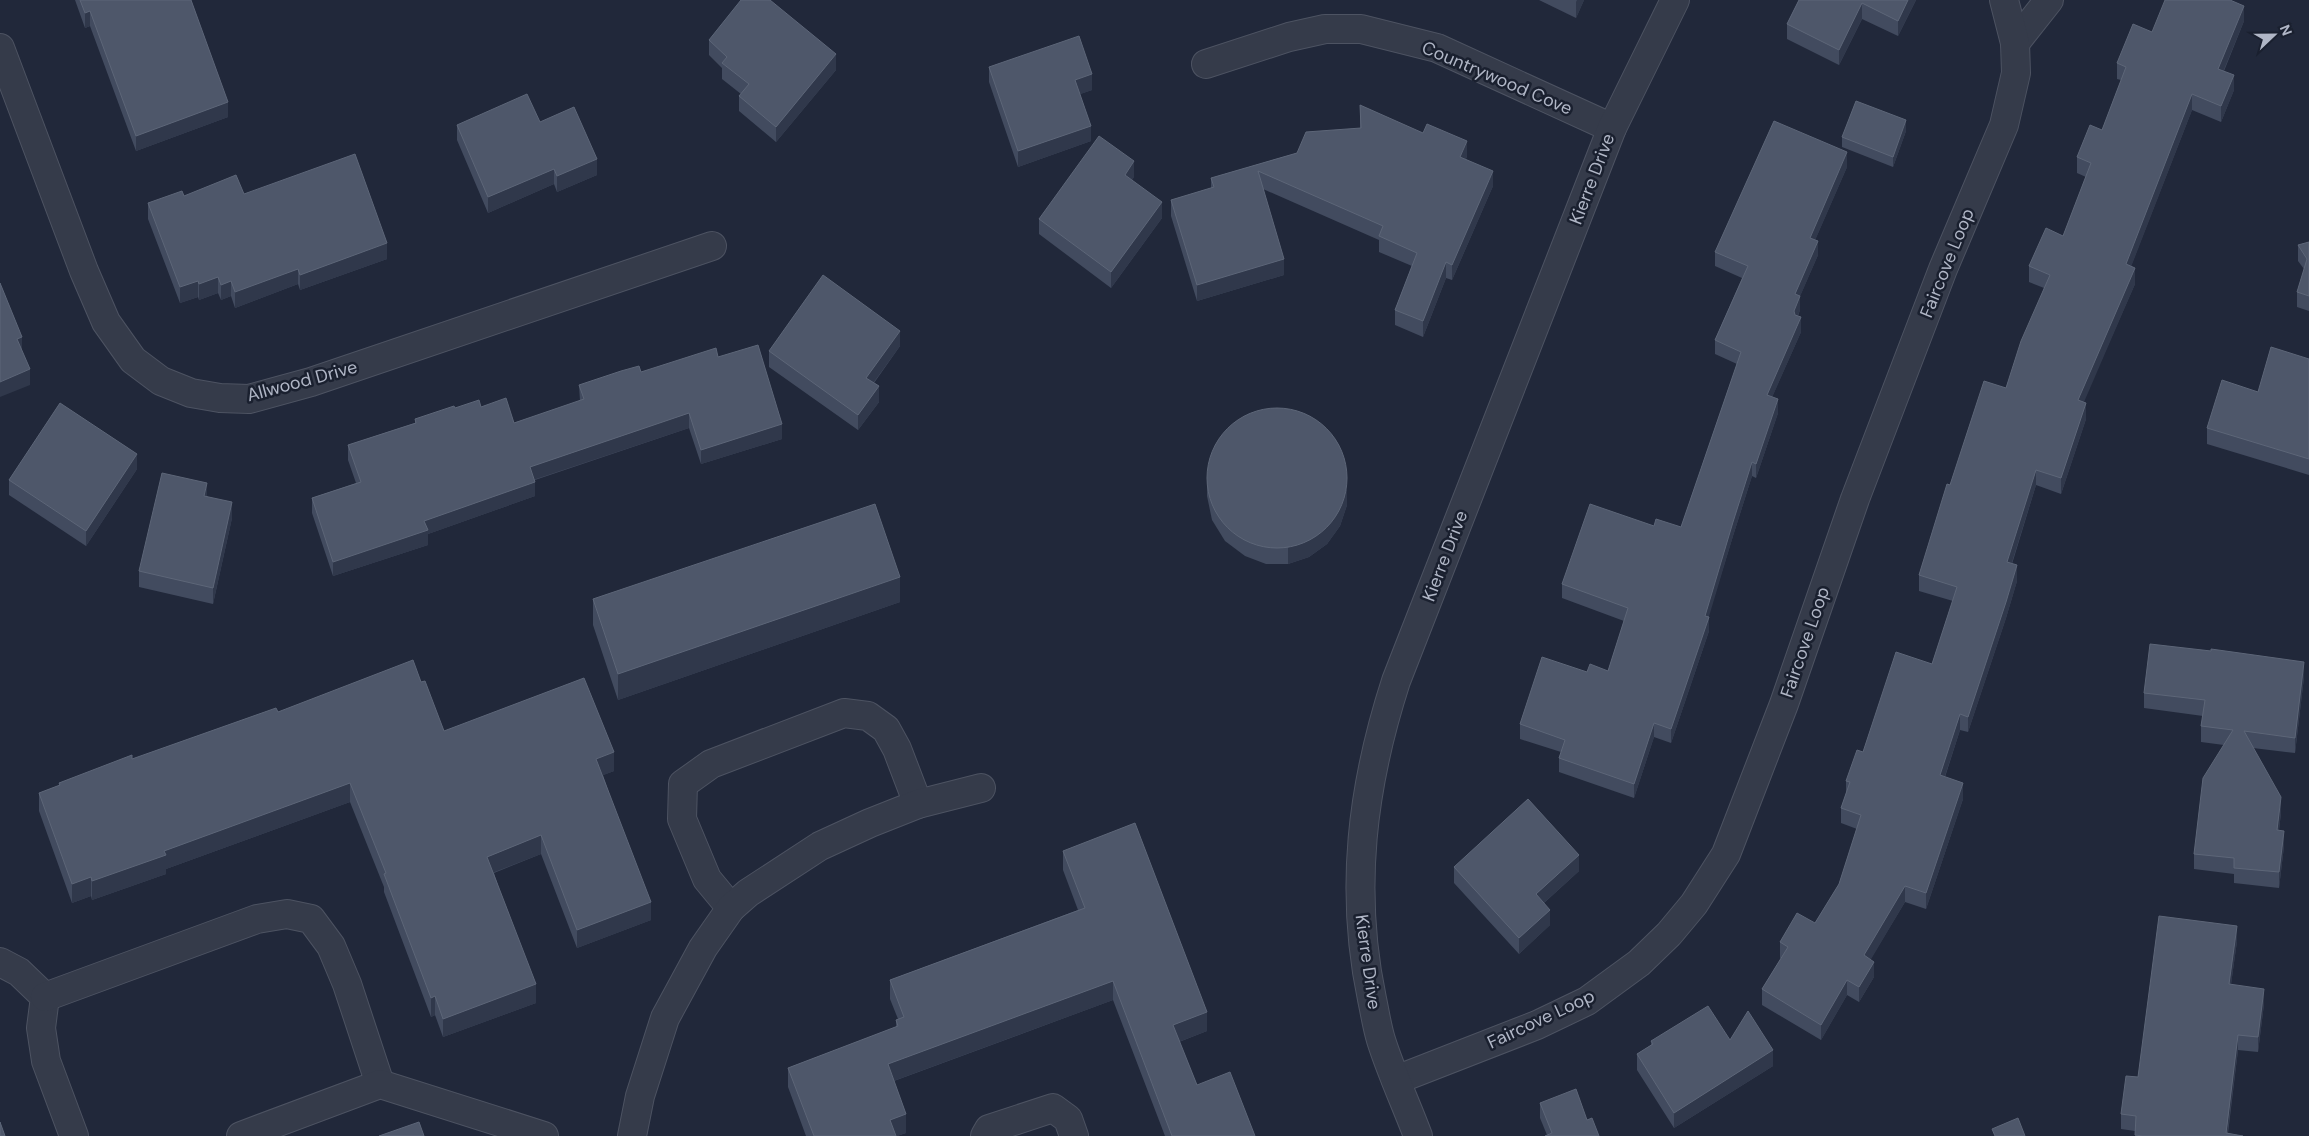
<svg xmlns="http://www.w3.org/2000/svg" width="2309" height="1136" viewBox="0 0 2309 1136" font-family="'DM Sans',sans-serif">
<style>
.lines{fill:none;stroke-linecap:round;stroke-linejoin:round}
.minor-casing{stroke:#4d5362;stroke-width:30}
.tertiary-casing{stroke:#4d5362;stroke-width:30}
.minor{stroke:#353b4a;stroke-width:28}
.tertiary{stroke:#353b4a;stroke-width:28}
.wall{fill:#424b5f}
.shaded-wall{fill:#30384b}
.building{fill:#4e576a;stroke:#5d6678}
.labels{text-anchor:middle;stroke-width:5;stroke-linejoin:round;paint-order:stroke}
.street-label{font-size:18px;fill:#b0b6c6;stroke:#1a202f}
</style>
<rect width="100%" height="100%" fill="#21283a"/>
<g class="lines">
<defs>
<g id="minor">
<path d="M2015,43L2049,0"/>
<path d="M0,48L84,271L106,322L133,360L161,381L191,393L220,398L249,399L311,382L712,246"/>
<path d="M1206,64L1289,37L1325,29H1361L1437,48L1612,128"/>
<path d="M731,908L707,879L682,819L683,784L711,764L844,713L868,716L886,729L897,749L918,804"/>
<path d="M0,962L19,972L45,997L41,1028L46,1061L74,1136"/>
<path d="M45,997L257,919L287,914L311,919L331,946L347,984L380,1084"/>
<path d="M1396,1080L1537,1025L1587,1001L1639,963L1669,934L1694,904L1726,854L1784,704L1855,499L1943,269L2004,125L2016,73L2015,43L2004,0"/>
<path d="M241,1136L380,1084L544,1136"/>
<path d="M632,1136L640,1096L665,1018L703,948L731,908L748,893L820,846L870,823L918,804L981,788"/>
<path d="M985,1136L989,1129L1053,1108L1068,1119L1074,1136"/>
</g>
<path id="tertiary" d="M1418,1136C1406,1104 1391,1072 1381,1040C1377,1027 1375,1013 1372,999C1349,890 1362,786 1396,681L1612,128L1675,0"/>
</defs>
<use href="#minor" class="minor-casing"/>
<use href="#tertiary" class="tertiary-casing"/>
<use href="#minor" class="minor"/>
<use href="#tertiary" class="tertiary"/>
</g>
<g class="wall">
<path d="M75,0H191L228,117L136,151L90,26L85,28Z"/>
<path d="M1539,0H1584L1576,18Z"/>
<path d="M1799,0H1916L1898,36L1862,19L1839,65L1787,39V24Z"/>
<path d="M2244,21L2224,71L2234,90L2221,122L2192,110L2131,266L2135,284L2083,402L2086,419L2061,494L2036,485L2012,564L2017,581L2006,618L1968,732L1960,730L1945,777L1963,799L1926,909L1905,902L1870,960L1874,977L1859,1002L1847,995L1821,1040L1762,1005V989L1781,958H1780V942L1815,923L1839,884L1857,829L1841,823V808L1846,793V781L1863,752L1932,664L1953,601L1919,591V575L1950,485L2006,388L2044,288L2029,282V266L2063,236L2086,177L2077,173V157L2102,130L2121,80L2117,79V63L2152,32Z"/>
<path d="M709,40L836,70L776,142L739,111V96L741,94L722,79V68L709,55Z"/>
<path d="M989,67L1092,90L1080,94L1091,141L1018,167L989,82Z"/>
<path d="M1360,105L1467,156L1466,159L1493,186L1452,280L1446,278L1423,337L1395,325V310L1412,266L1379,252V240L1263,189L1284,275L1197,301L1171,216V200L1211,188V178L1297,153L1360,128Z"/>
<path d="M457,125L597,175L557,192L554,184L488,213L457,140Z"/>
<path d="M1906,131L1893,167L1842,147V137Z"/>
<path d="M1847,167L1815,240L1818,255L1800,296V310L1798,316L1801,332L1772,397L1778,413L1756,478L1752,476L1733,536L1708,617L1709,631L1671,743L1654,737L1634,798L1559,772V758L1561,752L1520,739V724L1587,672L1608,671L1624,621L1562,598V584L1654,526L1681,527L1737,364L1715,354V340L1742,278L1715,266V252Z"/>
<path d="M1134,177L1132,180L1162,218L1111,288L1039,234V219Z"/>
<path d="M244,194L387,259L300,290L298,284L235,308L231,296L221,300L218,293L199,300L198,297L180,303L148,219V203L184,196Z"/>
<path d="M2309,242V311L2297,307V292L2304,269L2298,261V245Z"/>
<path d="M900,346L874,383L879,402L858,430L769,367V351Z"/>
<path d="M718,357L782,439L701,464L689,428L535,480V496L428,534V545L333,576L312,513V498L356,483L348,460V445L415,423V419L455,408L481,407L514,423L580,401L579,385L641,372Z"/>
<path d="M2309,359V475L2207,444V428L2258,392Z"/>
<path d="M137,469L86,546L9,495V480Z"/>
<path d="M1207,481L1347,505L1340,526L1327,544L1309,557L1288,564H1266L1245,556L1225,541L1212,520L1207,496Z"/>
<path d="M207,496L232,518L213,604L139,587V571Z"/>
<path d="M593,599L900,602L618,700L593,625Z"/>
<path d="M2304,677L2295,753L2253,748L2281,813L2279,830L2284,846L2279,888L2234,883V874L2194,869V854L2224,745L2201,742V726L2203,716L2144,708V693Z"/>
<path d="M421,682L444,731L614,771L603,775L651,920L577,948L541,854L494,873L536,1003L443,1037L435,1015L431,1017L384,892V887L350,802L166,869V874L92,900L91,896L72,903L39,811V793L59,786V783L278,712Z"/>
<path d="M1063,851L1207,1031L1179,1042L1197,1085L1255,1136H1165L1113,1000L894,1081L906,1133L897,1136H806L788,1087V1068L896,1027V1020L898,1019L890,999V980L1078,910L1063,870Z"/>
<path d="M1454,867L1579,871L1544,903L1550,925L1519,954L1454,883Z"/>
<path d="M2237,941L2231,984L2264,1004L2258,1052L2238,1050L2228,1133L2243,1136H2135V1131L2121,1129V1114L2138,1077Z"/>
<path d="M1730,1040L1773,1066L1674,1128L1637,1070V1054L1651,1045V1041Z"/>
<path d="M1540,1103L1587,1120L1547,1135L1540,1118Z"/>
</g>
<g class="shaded-wall">
<path d="M1577,0H1584L1576,18V2Z"/>
<path d="M1908,0H1916L1898,36V21Z"/>
<path d="M1862,3V19L1839,65V50Z"/>
<path d="M2244,6V21L2218,84V69Z"/>
<path d="M90,11V26L85,28V13Z"/>
<path d="M836,54V70L776,142V127Z"/>
<path d="M1092,74V90L1075,96V80Z"/>
<path d="M2234,75V90L2221,122V106Z"/>
<path d="M2192,94V110L2126,280V264Z"/>
<path d="M228,102V117L136,151V136Z"/>
<path d="M1906,120V131L1893,167V157Z"/>
<path d="M1091,126V141L1018,167V151Z"/>
<path d="M1467,141V156L1460,172V157Z"/>
<path d="M1847,152V167L1810,252V238Z"/>
<path d="M597,159V175L557,192V176Z"/>
<path d="M1134,161V177L1125,190V175Z"/>
<path d="M554,169V184L488,213V197Z"/>
<path d="M1493,171V186L1452,280V265Z"/>
<path d="M1162,202V218L1111,288V272Z"/>
<path d="M1818,241V255L1795,308V294Z"/>
<path d="M387,243V259L300,290V275Z"/>
<path d="M1284,259V275L1197,301V285Z"/>
<path d="M1446,262V278L1423,337V321Z"/>
<path d="M2135,268V284L2078,416V400Z"/>
<path d="M298,269V284L235,308V292Z"/>
<path d="M218,277V293L199,300V284Z"/>
<path d="M198,281V297L180,303V287Z"/>
<path d="M231,281V296L221,300V285Z"/>
<path d="M1800,296V310L1794,325V311Z"/>
<path d="M1801,317V332L1767,409V395Z"/>
<path d="M900,331V346L866,393V378Z"/>
<path d="M22,337V352L17,339Z"/>
<path d="M30,369V385L0,397V382Z"/>
<path d="M879,386V402L858,430V415Z"/>
<path d="M1778,399V413L1756,478V464Z"/>
<path d="M2086,403V419L2061,494V478Z"/>
<path d="M689,413V428L530,481V467Z"/>
<path d="M782,424V439L701,464V450Z"/>
<path d="M137,454V469L86,546V531Z"/>
<path d="M1752,462V476L1733,536L1705,630V616L1733,522Z"/>
<path d="M2036,470V485L2007,578V562Z"/>
<path d="M535,482V496L428,534V545L333,576V562L424,521Z"/>
<path d="M207,483V499L204,496Z"/>
<path d="M1347,489V505L1340,526L1327,544L1309,557L1288,564V548Z"/>
<path d="M232,502V518L213,604V588Z"/>
<path d="M2017,565V581L2006,618L1968,732V717Z"/>
<path d="M900,577V602L618,700V674Z"/>
<path d="M1709,617V631L1671,743V729Z"/>
<path d="M2304,662V677L2295,753V738Z"/>
<path d="M1960,714V730L1940,791V775Z"/>
<path d="M1654,723V737L1634,798V784Z"/>
<path d="M614,752V771L596,778V759Z"/>
<path d="M350,783V802L166,869V874L92,900V881L164,851Z"/>
<path d="M1963,783V799L1926,909V893Z"/>
<path d="M2281,797V813L2277,846V830Z"/>
<path d="M2284,831V846L2279,888V872Z"/>
<path d="M541,835V854L487,875V857Z"/>
<path d="M1579,855V871L1536,910V894Z"/>
<path d="M91,877V896L72,903V884Z"/>
<path d="M1905,886V902L1864,971V955Z"/>
<path d="M651,902V920L577,948V930Z"/>
<path d="M1550,910V925L1519,954V938Z"/>
<path d="M2237,926V941L2229,999V984Z"/>
<path d="M1874,962V977L1859,1002V987Z"/>
<path d="M1847,980V995L1821,1040V1025Z"/>
<path d="M1113,981V1000L888,1083V1064Z"/>
<path d="M536,984V1003L443,1037V1019Z"/>
<path d="M2264,989V1004L2258,1052V1037Z"/>
<path d="M435,996V1015L431,1017V998Z"/>
<path d="M1207,1012V1031L1173,1044V1025Z"/>
<path d="M2238,1035V1050L2227,1136H2226Z"/>
<path d="M1773,1050V1066L1674,1128V1113Z"/>
<path d="M906,1114V1133L897,1136H890V1120Z"/>
</g>
<g class="building">
<path d="M80,0H191L228,102L136,136L90,11L85,13Z"/>
<path d="M741,0H770L836,54L776,127L739,96L749,84L722,63L727,57L709,40Z"/>
<path d="M1799,0H1908L1898,21L1862,3L1839,50L1787,24Z"/>
<path d="M2165,0H2230L2244,6L2218,69L2234,75L2221,106L2192,94L2126,264L2135,268L2078,400L2086,403L2061,478L2036,470L2007,562L2017,565L2006,602L1968,717L1960,714L1940,775L1963,783L1926,893L1905,886L1864,955L1874,962L1859,987L1847,980L1821,1025L1762,989L1788,947L1780,942L1797,913L1815,923L1839,884L1861,815L1841,808L1850,782L1846,781L1857,750L1863,752L1896,652L1932,664L1957,587L1919,575L1947,484L1950,485L1984,381L2006,388L2021,341L2050,275L2029,266L2046,228L2063,236L2091,163L2077,157L2090,125L2102,130L2126,67L2117,63L2133,24L2152,32Z"/>
<path d="M1079,36L1092,74L1075,80L1091,126L1018,151L989,67Z"/>
<path d="M527,94L540,122L574,107L597,159L557,176L554,169L488,197L457,125Z"/>
<path d="M1856,101L1906,120L1893,157L1842,137Z"/>
<path d="M1360,105L1423,133L1427,124L1467,141L1460,157L1493,171L1452,265L1446,262L1423,321L1395,310L1417,253L1379,236L1383,226L1258,171L1284,259L1197,285L1171,200L1214,187L1211,178L1297,153L1306,132L1361,128Z"/>
<path d="M1774,121L1847,152L1810,238L1818,241L1795,294L1800,296L1794,311L1795,315L1801,317L1767,395L1778,399L1756,464L1752,462L1733,522L1705,616L1709,617L1671,729L1654,723L1634,784L1559,758L1565,740L1520,724L1542,657L1587,672L1590,664L1608,671L1628,608L1562,584L1590,504L1654,526L1656,519L1681,527L1741,352L1715,340L1748,266L1715,252Z"/>
<path d="M1099,136L1134,161L1125,175L1162,202L1111,272L1039,219Z"/>
<path d="M355,154L387,243L300,275L298,269L235,292L231,281L221,285L218,277L199,284L198,281L180,287L148,203L182,191L184,196L236,175L244,194Z"/>
<path d="M2309,242V296L2297,292L2307,259L2298,245Z"/>
<path d="M823,275L900,331L866,378L879,386L858,415L769,351Z"/>
<path d="M0,283L22,337L17,339L30,369L0,382Z"/>
<path d="M758,345L782,424L701,450L689,413L530,467L535,482L424,521L428,530L333,562L312,498L361,482L348,445L416,423L415,419L454,406L455,408L479,400L481,407L506,398L514,423L584,399L579,385L621,371L639,366L641,372L716,348L718,357Z"/>
<path d="M2271,347L2309,359V459L2207,428L2222,380L2258,392Z"/>
<path d="M60,403L137,454L86,531L9,480Z"/>
<circle cx="1277" cy="478" r="70"/>
<path d="M162,473L207,483L204,496L232,502L213,588L139,571Z"/>
<path d="M875,504L900,577L618,674L593,599Z"/>
<path d="M2150,644L2211,651V649L2304,662L2295,738L2244,731L2281,797L2277,830L2284,831L2279,872L2234,868V858L2194,854L2203,778L2233,730L2201,726L2205,700L2144,693Z"/>
<path d="M413,660L421,682L425,681L444,731L584,678L614,752L596,759L651,902L577,930L541,835L487,857L536,984L443,1019L435,996L431,998L384,874L386,873L350,783L164,851L166,855L92,881L91,877L72,884L39,793L60,785L59,783L132,755V759L276,708L278,712Z"/>
<path d="M1528,799L1579,855L1536,894L1550,910L1519,938L1454,867Z"/>
<path d="M1135,823L1207,1012L1173,1025L1197,1085L1230,1072L1255,1136H1172L1113,981L888,1064L906,1114L890,1120L896,1136H814L788,1068L898,1026L896,1020L904,1017L890,980L1085,908L1063,851Z"/>
<path d="M2159,916L2237,926L2229,984L2264,989L2258,1037L2238,1035L2226,1133L2243,1136H2143L2135,1135L2136,1116L2121,1114L2126,1076L2138,1077Z"/>
<path d="M1708,1006L1730,1040L1748,1011L1773,1050L1674,1113L1637,1054L1653,1044L1651,1041Z"/>
<path d="M1576,1089L1587,1120L1592,1118L1599,1136H1545L1552,1133L1540,1103Z"/>
<path d="M2018,1118L2025,1136H1995L1992,1129Z"/>
<path d="M0,1122L5,1136H0Z"/>
<path d="M419,1122L424,1136H379Z"/>
</g>
<g class="labels">
<g class="street-label">
<text transform="translate(1497 78) rotate(23)" y="6">Countrywood Cove</text>
<text transform="translate(1592 179) rotate(-69)" y="6">Kierre Drive</text>
<text transform="translate(1947 263) rotate(-68)" y="6">Faircove Loop</text>
<text transform="translate(302 381) rotate(-15)" y="6">Allwood Drive</text>
<text transform="translate(1445 556) rotate(-69)" y="6">Kierre Drive</text>
<text transform="translate(1805 642) rotate(-71)" y="6">Faircove Loop</text>
<text transform="translate(1368 962) rotate(82)" y="6">Kierre Drive</text>
<text transform="translate(1541 1019) rotate(-25)" y="6">Faircove Loop</text>
</g>
</g>
<g transform="translate(2274 35) rotate(68)" stroke="#1a202f" stroke-width="4" paint-order="stroke">
<path d="M0-4L9 19L0 12L-9 19Z" fill="#b0b6c6"/>
<text y="-8" font-size="14" font-weight="bold" text-anchor="middle" fill="#b0b6c6">N</text>
</g>
</svg>
